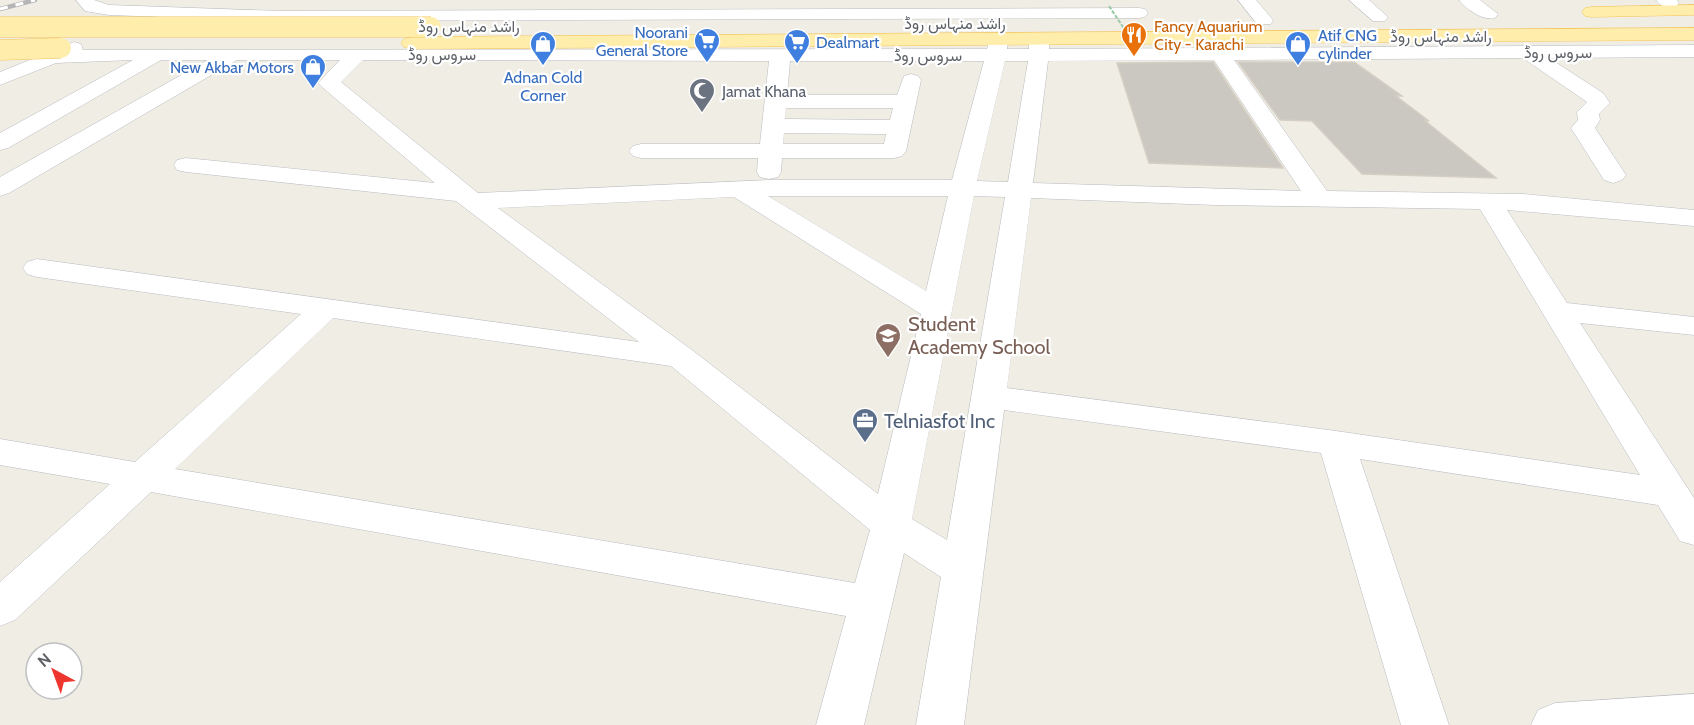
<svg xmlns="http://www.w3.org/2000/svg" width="1694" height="725" viewBox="0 0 1694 725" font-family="Cabin,Vazirmatn,sans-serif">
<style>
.building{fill:#cbc8c2;stroke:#d5cfc3;stroke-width:1.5}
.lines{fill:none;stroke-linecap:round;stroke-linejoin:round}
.minor-casing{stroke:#b8bbbf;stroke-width:1}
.major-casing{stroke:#f5c459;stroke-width:1}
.minor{fill:#fff;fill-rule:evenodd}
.major{fill:#ffeeab;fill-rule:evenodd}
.rail-casing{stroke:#b4b5b6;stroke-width:4.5}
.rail{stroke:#fff;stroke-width:3;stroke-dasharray:8;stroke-linecap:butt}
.major-bridge-casing{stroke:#f5c459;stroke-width:21;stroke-linecap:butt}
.path-bridge{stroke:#9ac9a6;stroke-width:2;stroke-dasharray:4 1.5;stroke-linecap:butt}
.major-bridge{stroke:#ffeeab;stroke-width:20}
.labels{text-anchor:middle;stroke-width:4.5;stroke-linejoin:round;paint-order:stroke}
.far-street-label{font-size:16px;fill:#5d6166;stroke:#fff}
.far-food-label{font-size:16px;fill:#c56008;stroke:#fff;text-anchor:start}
.far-shop-label{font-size:16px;fill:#366cbe;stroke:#fff;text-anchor:end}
.far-worship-label{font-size:16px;fill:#5b616d;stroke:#fff;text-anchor:start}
.education-label{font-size:20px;fill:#785e54;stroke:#fff;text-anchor:start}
.service-label{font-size:20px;fill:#4e5e75;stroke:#fff;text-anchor:start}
</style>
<rect width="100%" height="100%" fill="#f0ede5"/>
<g class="building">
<path d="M1213,62L1283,168L1149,163L1117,63Z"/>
<path d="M1238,62H1354L1402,96H1396L1429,121L1424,120L1496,178L1362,174L1312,121L1280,120Z"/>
</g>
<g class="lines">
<defs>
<g id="minor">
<path d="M76,0H94L109,5L280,11L1139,8L1145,9L1148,13L1145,17L1139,18L280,21L109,15L85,11Z"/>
<path d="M1238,0H1256L1273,20L1271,24H1257Z"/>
<path d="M1349,0H1369L1388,17L1385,21H1373Z"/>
<path d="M1459,0H1480L1498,14L1495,18C1483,21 1467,10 1459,0Z"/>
<path d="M1656,0H1677L1679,3L1676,7C1668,9 1661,7 1656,0Z"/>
<path d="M998,33L1005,35L1008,39L1007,49H1029V39L1032,35H1046L1049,39V49L1694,45V57L1549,58L1603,93L1610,103L1599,114L1600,120L1595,128L1626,175L1622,180L1613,183L1604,180L1571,128L1578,120L1577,112L1587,102L1523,58L1234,60L1327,191L1523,194L1694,210V226L1507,210L1567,303L1694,317V335L1580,323L1694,498V545L1680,541L1658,505L1360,459L1449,725H1401L1321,453L1004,410L964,725H916L941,577L904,553L864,725H816L846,616L151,492L15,620L0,626V582L110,484L0,465V439L135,462L301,314L37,277L27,274L23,268L27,262L37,259L639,342L456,201L186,172L177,170L174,165L177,160L186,158L435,183L322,87L318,83L340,60H237L9,193L0,196V177L208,60H161L8,148L0,150V133L133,60L56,63L0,85V72L74,42L81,44L83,50L987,49L991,35ZM363,60L769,61L760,144H641L633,146L629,151L633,156L641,158H758L757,172L760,177L769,179L778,177L781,172L782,158H894L902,156L906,151L921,80L918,76L911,74L904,76L897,95H787L790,61H984L952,180H768L478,193L341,82ZM1214,60L1301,191L1033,183L1048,61ZM1005,61H1028L1008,182L977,181ZM786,108H893L890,120L785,119ZM784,133L886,134L884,144H783ZM768,196H948L926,291ZM974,196L1005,197L947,540L912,519ZM734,197L921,314L878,494L692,350L498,208ZM1031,198L1215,205L1480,209L1640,475L1336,431L1007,388ZM333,318L671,366L870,530L855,583L175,469Z"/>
<path d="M1694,694V725H1531L1538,710L1555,703Z"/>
</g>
<g id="major">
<path d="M1694,5V15L1591,17L1585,16L1582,12L1585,8L1591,7Z"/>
<path d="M1694,28V40L411,49L404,47L401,43L404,39L411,37Z"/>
</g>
</defs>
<use href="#minor" class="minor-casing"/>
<use href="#major" class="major-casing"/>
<use href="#minor" class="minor"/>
<use href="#major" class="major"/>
<defs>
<path id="rail" d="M0,9L35,0"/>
</defs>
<use href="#rail" class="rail-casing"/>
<use href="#rail" class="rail"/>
<defs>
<g id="major-bridge">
<path d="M0,27H431"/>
<path d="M0,50L61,48"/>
</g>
</defs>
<use href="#major-bridge" class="major-bridge-casing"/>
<path class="path-bridge" d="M1109,6L1137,48"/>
<use href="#major-bridge" class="major-bridge"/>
</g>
<defs>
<symbol id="restaurant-pin" viewBox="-11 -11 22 30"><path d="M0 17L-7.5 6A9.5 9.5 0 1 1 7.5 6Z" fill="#e8710a" stroke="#fff"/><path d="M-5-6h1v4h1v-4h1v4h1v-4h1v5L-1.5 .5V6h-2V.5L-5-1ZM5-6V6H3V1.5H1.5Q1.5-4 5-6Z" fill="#fff"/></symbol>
<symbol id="supermarket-pin" viewBox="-11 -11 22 30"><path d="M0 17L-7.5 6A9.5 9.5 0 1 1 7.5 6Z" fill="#3f7fe0" stroke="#fff"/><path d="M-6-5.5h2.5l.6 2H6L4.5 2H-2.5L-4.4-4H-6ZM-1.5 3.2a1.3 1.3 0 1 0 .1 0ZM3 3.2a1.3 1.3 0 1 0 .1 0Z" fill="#fff"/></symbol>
<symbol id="shop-pin" viewBox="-11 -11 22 30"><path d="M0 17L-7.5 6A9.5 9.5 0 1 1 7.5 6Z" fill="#3f7fe0" stroke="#fff"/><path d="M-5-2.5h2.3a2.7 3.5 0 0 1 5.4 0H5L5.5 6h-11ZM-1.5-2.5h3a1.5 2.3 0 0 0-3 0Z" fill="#fff"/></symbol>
<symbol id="mosque-pin" viewBox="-11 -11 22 30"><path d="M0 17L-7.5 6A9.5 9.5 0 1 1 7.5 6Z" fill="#6b7280" stroke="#fff"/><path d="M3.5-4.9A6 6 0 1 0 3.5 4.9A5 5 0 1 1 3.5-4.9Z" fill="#fff"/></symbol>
<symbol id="school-pin" viewBox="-11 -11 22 30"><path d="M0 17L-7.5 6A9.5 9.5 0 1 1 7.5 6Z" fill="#8d6e63" stroke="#fff"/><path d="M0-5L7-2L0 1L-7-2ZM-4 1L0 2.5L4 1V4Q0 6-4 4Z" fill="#fff"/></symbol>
<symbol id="office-pin" viewBox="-11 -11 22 30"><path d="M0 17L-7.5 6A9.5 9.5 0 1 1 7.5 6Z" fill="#5c6f8a" stroke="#fff"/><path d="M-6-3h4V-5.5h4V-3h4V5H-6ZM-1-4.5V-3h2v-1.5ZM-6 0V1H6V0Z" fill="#fff"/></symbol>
</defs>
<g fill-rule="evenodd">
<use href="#restaurant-pin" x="1119" y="20" width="30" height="40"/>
<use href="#supermarket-pin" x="692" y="26" width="30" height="40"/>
<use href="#supermarket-pin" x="782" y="27" width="30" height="40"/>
<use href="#shop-pin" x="528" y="29" width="30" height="40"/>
<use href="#shop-pin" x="1283" y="29" width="30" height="40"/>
<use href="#shop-pin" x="298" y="52" width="30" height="40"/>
<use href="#mosque-pin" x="687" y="76" width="30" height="40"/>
<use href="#school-pin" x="873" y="321" width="30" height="40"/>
<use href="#office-pin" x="850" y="406" width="30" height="40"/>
</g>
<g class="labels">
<g class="far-street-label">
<text x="955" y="29">راشد منہاس روڈ</text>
<text x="469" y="32">راشد منہاس روڈ</text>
<text x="1441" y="42">راشد منہاس روڈ</text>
<text x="1558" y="58">سروس روڈ</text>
<text x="442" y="60">سروس روڈ</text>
<text x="928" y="61">سروس روڈ</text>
</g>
<g class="far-food-label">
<text x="1154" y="32">Fancy Aquarium<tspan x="1154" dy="18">City - Karachi</tspan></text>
</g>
<g class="far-shop-label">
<text x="688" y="38">Noorani<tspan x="688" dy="18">General Store</tspan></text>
<text x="1318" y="41" text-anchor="start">Atif CNG<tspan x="1318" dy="18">cylinder</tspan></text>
<text x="816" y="48" text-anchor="start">Dealmart</text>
<text x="294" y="73">New Akbar Motors</text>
<text x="543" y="83" text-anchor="middle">Adnan Cold<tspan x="543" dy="18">Corner</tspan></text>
</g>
<g class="far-worship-label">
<text x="722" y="97">Jamat Khana</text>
</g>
<g class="education-label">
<text x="908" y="331">Student<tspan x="908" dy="23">Academy School</tspan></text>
</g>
<g class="service-label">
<text x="884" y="428">Telniasfot Inc</text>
</g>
</g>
<g transform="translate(54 671) rotate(319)"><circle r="28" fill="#ffffff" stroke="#bec0c2" stroke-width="1.5"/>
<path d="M0-4.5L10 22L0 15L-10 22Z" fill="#ed362e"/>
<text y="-9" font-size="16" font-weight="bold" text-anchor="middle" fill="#5d6166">N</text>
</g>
</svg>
